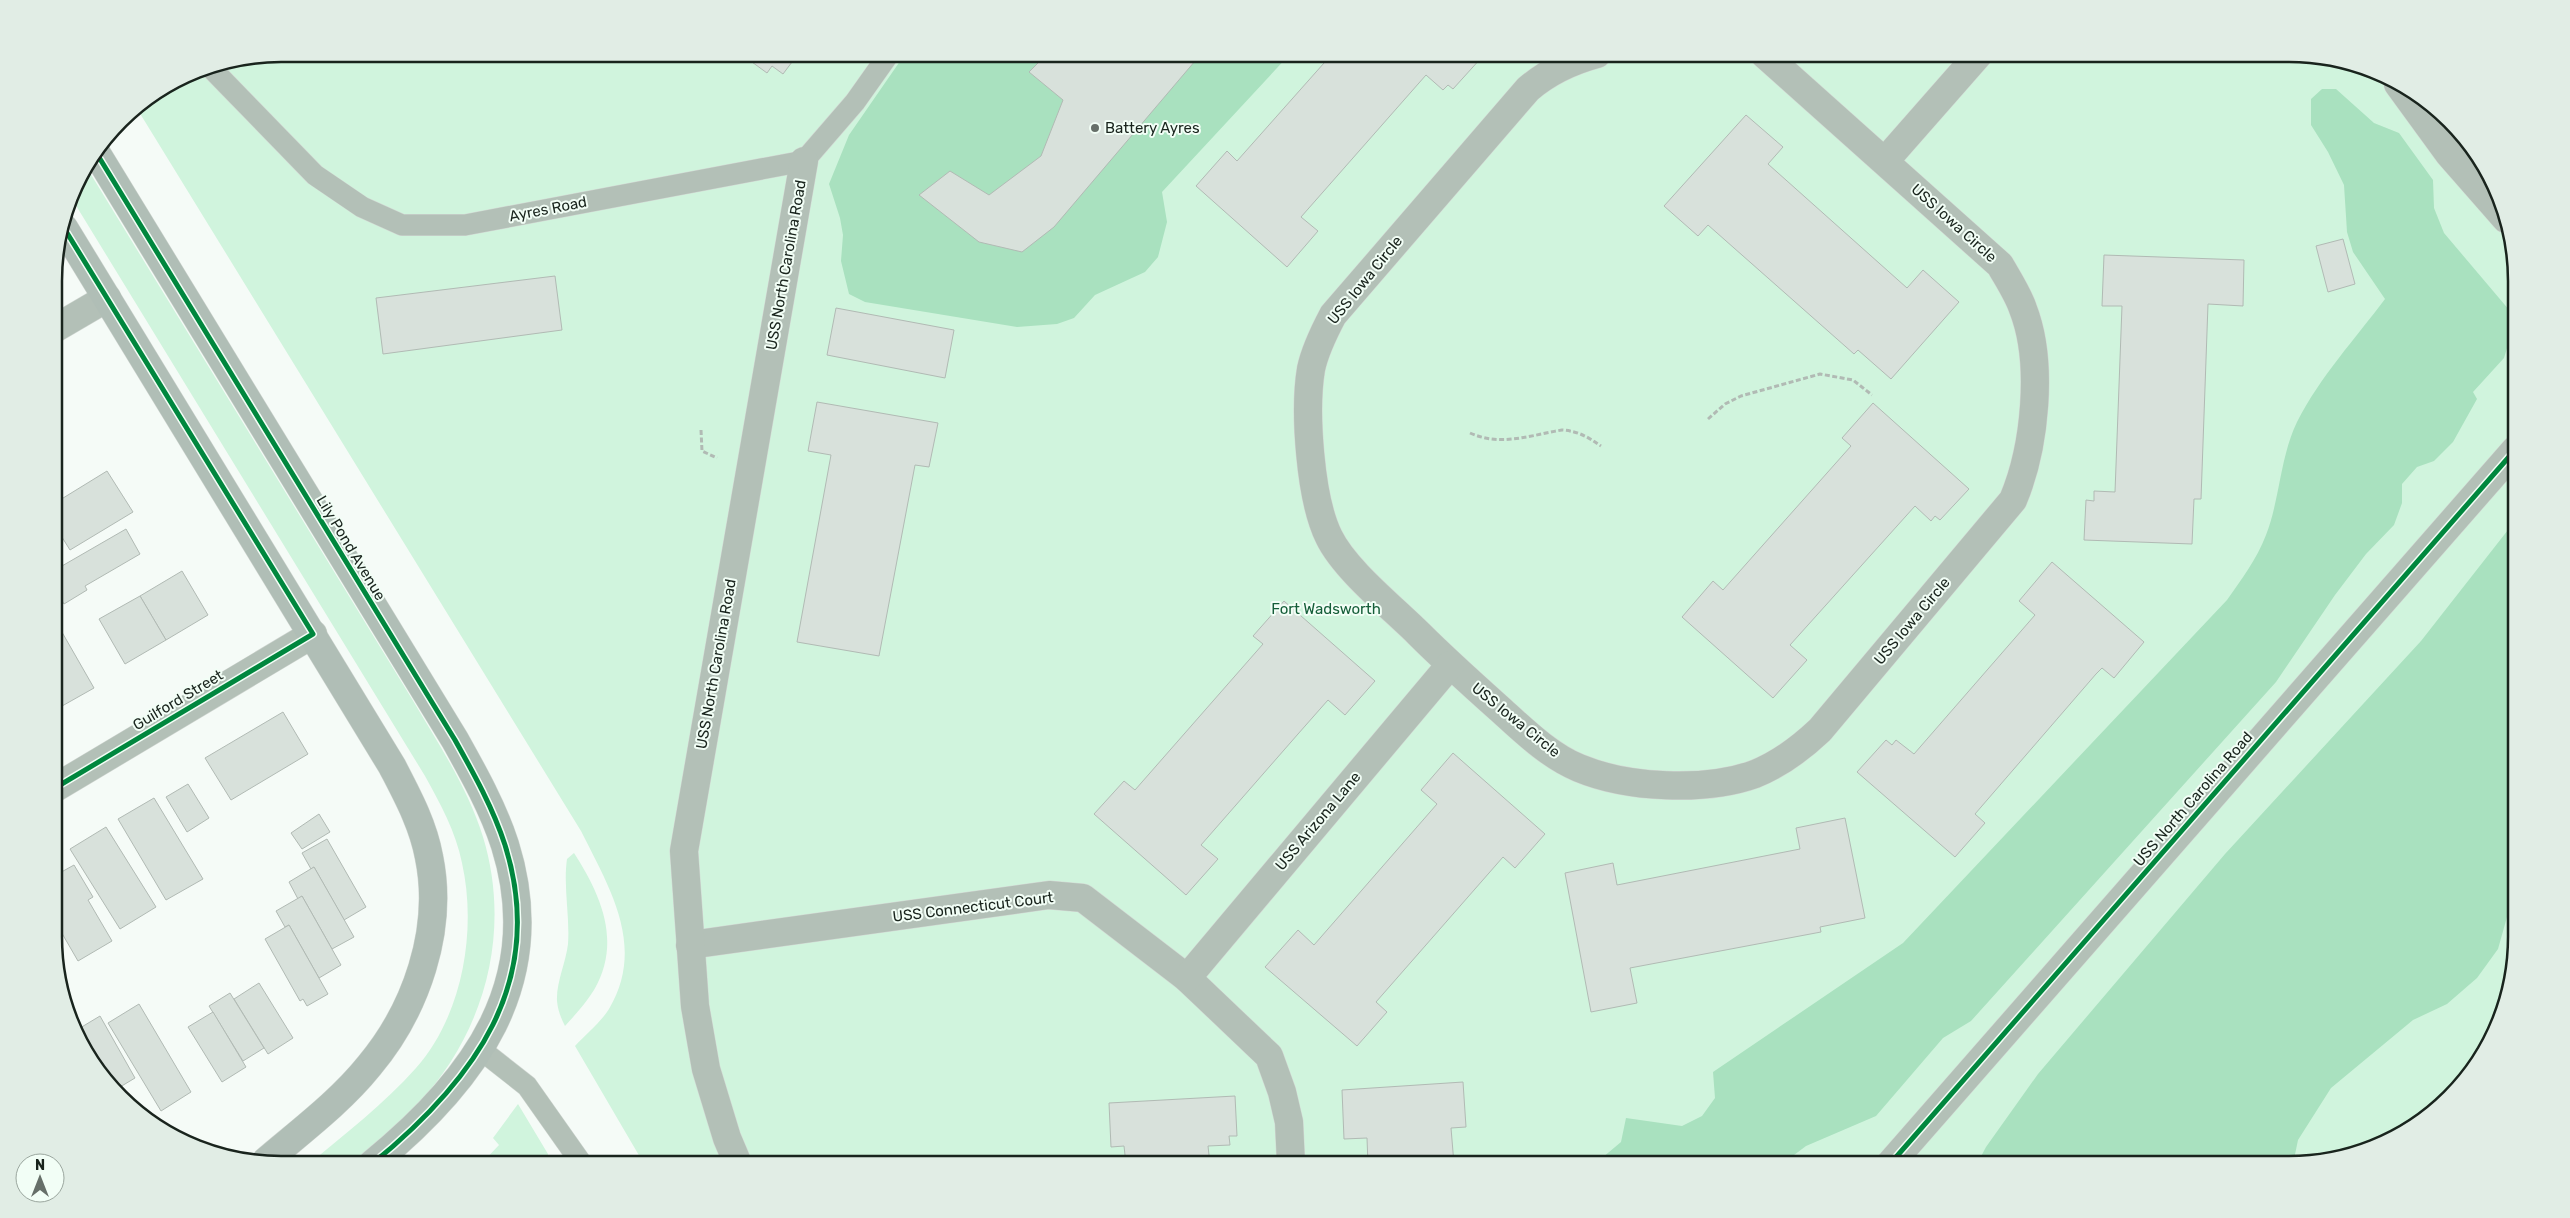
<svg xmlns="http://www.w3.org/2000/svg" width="2570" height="1218" viewBox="0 0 2570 1218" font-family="Rubik,sans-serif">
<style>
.green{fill:#d0f4dd}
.forest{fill:#a9e1bf}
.building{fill:#d8e1db;stroke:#b1bab4}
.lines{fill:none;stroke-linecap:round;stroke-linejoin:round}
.service-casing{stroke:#d3d8d4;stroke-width:22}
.minor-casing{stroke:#d3d8d4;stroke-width:29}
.secondary-casing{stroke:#d3d8d4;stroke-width:29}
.path{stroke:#b1bab4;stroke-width:3;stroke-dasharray:5 2.5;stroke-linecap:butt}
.service{stroke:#b3c0b7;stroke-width:21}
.minor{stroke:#b3c0b7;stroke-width:28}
.secondary{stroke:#b0beb6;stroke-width:28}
.cycleway-casing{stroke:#f2fef6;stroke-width:8}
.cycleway{stroke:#00873e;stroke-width:5}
.poi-dot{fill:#666f69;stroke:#f2fef6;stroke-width:2}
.labels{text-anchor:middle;stroke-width:4;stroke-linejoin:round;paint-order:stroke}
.poi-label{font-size:15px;fill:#19241d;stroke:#f2fef6;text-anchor:start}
.street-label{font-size:15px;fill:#19241d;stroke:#f2fef6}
.park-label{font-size:15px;fill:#155e39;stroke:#f2fef6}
.rim{fill:none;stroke:#19241d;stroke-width:2.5}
</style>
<rect width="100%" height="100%" fill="#f5fbf7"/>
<g class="green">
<path d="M281,54H2289L2376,71L2428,101L2469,143L2499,194L2514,252L2516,937L2499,1024L2469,1076L2415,1126L2362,1152L2303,1164H644L575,1046C586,1034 601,1022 609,1009C646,946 610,889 581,831L136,107L194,71Z"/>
<path d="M87,168L412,699C438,743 468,788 483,837C512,932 485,1032 418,1104C408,1115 362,1161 350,1164C339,1168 321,1164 309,1164C346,1133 384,1104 416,1068C463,1015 477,930 462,863C456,832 440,803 425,776L72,199L77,181Z"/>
<path d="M574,853C601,895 622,942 594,990C586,1003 575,1015 565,1026C561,1018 558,1011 557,1001C556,983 566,962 568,944C570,916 563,886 567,859Z"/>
<path d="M518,1104L548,1154L546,1163L481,1164L499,1145L493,1138Z"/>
</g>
<g class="forest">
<path d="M905,54H1290L1162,192L1167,222L1158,257L1145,272L1095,295L1074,318L1057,324L1017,327L865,302L849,294L841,261L843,235L840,218L829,184L849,135Z"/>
<path d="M2322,89H2336L2374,123L2399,133L2433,180L2434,208L2444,233L2510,311L2512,332L2504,358L2473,392L2477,399L2453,442L2434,461L2417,467L2402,484V503L2394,525L2366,554L2335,595L2276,682L1971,1021L1943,1038L1876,1116L1806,1146L1782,1164H1570L1569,1158L1596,1163L1621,1142L1626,1118L1682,1126L1702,1116L1715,1098L1713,1072L1903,943L2227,600C2241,580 2257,559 2266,535C2280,499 2280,457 2297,422C2320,377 2355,339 2385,299L2353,252L2347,232L2344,185L2328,152L2311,125V99Z"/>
<path d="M2515,521L2516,906L2507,917L2498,949L2477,978L2447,1004L2413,1020L2331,1088L2298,1140L2293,1164H1977L1986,1147L2038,1074L2225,854L2421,641Z"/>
</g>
<g class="building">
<path d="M741,54H798L783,74L772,66L767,73Z"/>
<path d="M1047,54H1201L1054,227L1022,252L979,242L919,195L950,171L989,195L1041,156L1063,100L1029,72Z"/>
<path d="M1332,54H1478L1482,57L1453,89L1448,85L1443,90L1426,75L1301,217L1318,231L1287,267L1196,186L1227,151L1237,161Z"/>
<path d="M1746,115L1783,147L1768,164L1907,288L1923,270L1959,302L1891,379L1858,350L1854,354L1708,225L1698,236L1664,206Z"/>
<path d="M2343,239L2355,284L2328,292L2316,246Z"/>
<path d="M2104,255L2244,260L2243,306L2208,304L2201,499H2194L2192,544L2084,540L2086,500L2094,501V491L2115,492L2122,306H2102Z"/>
<path d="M555,276L562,330L383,354L376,298Z"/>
<path d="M836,308L954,330L945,378L827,355Z"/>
<path d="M817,402L938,423L929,467L915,465L879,656L797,642L831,455L808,451Z"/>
<path d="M1873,403L1969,489L1940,520L1935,516L1931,521L1915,506L1790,645L1807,660L1773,698L1682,617L1713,581L1723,590L1851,446L1842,438Z"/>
<path d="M107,471L133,512L70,550L55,526V503Z"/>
<path d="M126,529L140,554L85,586L87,590L64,604L55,588V570Z"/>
<path d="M2052,562L2144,642L2114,678L2102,668L2096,674L1975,814L1985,823L1955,857L1857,772L1886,740L1892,745L1896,740L1914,754L2035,615L2019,601Z"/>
<path d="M182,571L208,615L166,640L140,596Z"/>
<path d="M140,596L166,640L125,664L99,619Z"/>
<path d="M1284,601L1375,681L1345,715L1328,700L1298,734L1201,845L1218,859L1186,895L1094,814L1124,781L1135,790L1263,644L1253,636Z"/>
<path d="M55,620L94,688L55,710Z"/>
<path d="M283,712L308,754L231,800L205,758Z"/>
<path d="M1453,753L1545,834L1515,868L1503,857L1376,1002L1387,1012L1357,1046L1265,967L1298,930L1314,945L1437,804L1421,790Z"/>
<path d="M188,784L209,818L187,832L166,797Z"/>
<path d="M154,798L203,879L166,900L118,819Z"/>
<path d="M319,814L330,832L302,849L291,833Z"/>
<path d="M1845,818L1865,918L1820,927L1821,932L1630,968L1637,1003L1591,1012L1565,873L1613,863L1617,885L1800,849L1796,828Z"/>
<path d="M106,827L156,907L120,929L70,849Z"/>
<path d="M327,839L366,907L344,920L314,867L311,869L302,853Z"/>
<path d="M74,865L93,897L88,900L112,941L78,961L56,923V875Z"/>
<path d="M314,867L354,937L332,949L302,896L298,899L289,882Z"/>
<path d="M302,896L341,965L319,978L289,925L285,927L276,911Z"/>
<path d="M289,925L328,994L307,1006L303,999L300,1001L265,939Z"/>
<path d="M56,945L63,957L56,961Z"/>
<path d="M259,983L293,1038L268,1054L234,999Z"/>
<path d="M230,993L264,1048L243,1061L209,1006Z"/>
<path d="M139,1004L191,1092L161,1111L108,1023Z"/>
<path d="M213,1012L246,1067L222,1082L188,1027Z"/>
<path d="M100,1016L135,1078L115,1090L101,1075L75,1031Z"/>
<path d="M1463,1082L1466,1127L1451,1128L1454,1164H1368L1367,1138L1344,1139L1342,1090Z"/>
<path d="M1235,1096L1237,1136H1229L1230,1145L1208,1146L1210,1164H1126L1124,1146L1111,1147L1109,1103Z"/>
</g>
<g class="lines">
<defs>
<g id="service">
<path d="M211,68L315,175L362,207L402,225H465L804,161L855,102L889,54"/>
<path d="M480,1049L527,1086L582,1164"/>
</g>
<g id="minor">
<path d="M1597,54C1571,61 1549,71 1528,89L1333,315C1324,332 1315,350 1311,369C1304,411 1310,499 1329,537C1345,570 1393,608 1419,634C1446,661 1474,686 1502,711C1525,732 1550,756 1579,768C1627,788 1705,792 1755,774C1780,764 1801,748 1820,730L2013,500C2035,448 2044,363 2023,309C2018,294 2008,279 2000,265L1764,54"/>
<path d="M2398,84L2449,154L2506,219"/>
<path d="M1885,161L1979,54"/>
<path d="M54,329L107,298"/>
<path d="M55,788L313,634"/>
<path d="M690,945L1049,895L1083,898L1187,978L1269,1056L1282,1092L1289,1122L1291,1164"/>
<path d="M1187,978L1450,665"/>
<path d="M738,1164L727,1138L706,1069L695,1006L684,851L804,161"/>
<path d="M1890,1164L2515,450"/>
</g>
<g id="secondary">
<path d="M97,154L455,740C474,774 493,808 505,845C548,982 474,1081 372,1164"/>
<path d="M64,228L392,766C407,795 423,824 429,857C444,930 416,1010 369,1066C340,1102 301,1131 266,1161"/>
</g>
</defs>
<use href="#service" class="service-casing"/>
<use href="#minor" class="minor-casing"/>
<use href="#secondary" class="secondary-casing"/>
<g class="path">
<path d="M1708,419L1725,404L1741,396L1820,374L1853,380L1872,395"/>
<path d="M701,430L702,451L717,458"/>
<path d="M1470,433C1501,447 1531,435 1562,430C1578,431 1588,437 1601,446"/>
</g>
<use href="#service" class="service"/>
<use href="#minor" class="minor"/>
<use href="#secondary" class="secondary"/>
<defs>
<g id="cycleway">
<path d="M97,154L455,740C474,774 493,808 505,845C548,982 474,1081 372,1164"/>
<path d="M55,788L313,634L64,228"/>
<path d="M1890,1164L2515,450"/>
</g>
</defs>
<use href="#cycleway" class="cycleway-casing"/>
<use href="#cycleway" class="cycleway"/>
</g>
<circle class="poi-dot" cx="1095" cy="128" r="5"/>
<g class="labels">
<g class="poi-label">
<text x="1105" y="133">Battery Ayres</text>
</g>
<g class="street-label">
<text transform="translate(548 209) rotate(-11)" y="5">Ayres Road</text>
<text transform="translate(1954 223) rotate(42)" y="5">USS Iowa Circle</text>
<text transform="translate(786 265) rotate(-80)" y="5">USS North Carolina Road</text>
<text transform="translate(1365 280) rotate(-51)" y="5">USS Iowa Circle</text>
<text transform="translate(351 548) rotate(59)" y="5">Lily Pond Avenue</text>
<text transform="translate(1912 621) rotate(-50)" y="5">USS Iowa Circle</text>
<text transform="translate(716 664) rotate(-80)" y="5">USS North Carolina Road</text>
<text transform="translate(178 700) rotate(-31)" y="5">Guilford Street</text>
<text transform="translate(1516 720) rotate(39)" y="5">USS Iowa Circle</text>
<text transform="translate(2193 799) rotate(-49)" y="5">USS North Carolina Road</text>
<text transform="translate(1318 821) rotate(-50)" y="5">USS Arizona Lane</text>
<text transform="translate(973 907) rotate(-7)" y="5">USS Connecticut Court</text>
</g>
<g class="park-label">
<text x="1326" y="614">Fort Wadsworth</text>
</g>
</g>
<path d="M0 0H2570V1218H0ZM281 62H2289A219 219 0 0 1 2508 281V937A219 219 0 0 1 2289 1156H281A219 219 0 0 1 62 937V281A219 219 0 0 1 281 62Z" fill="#e1ede5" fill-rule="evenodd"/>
<path class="rim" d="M281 62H2289A219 219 0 0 1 2508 281V937A219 219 0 0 1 2289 1156H281A219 219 0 0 1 62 937V281A219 219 0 0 1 281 62Z"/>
<g transform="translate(40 1178)"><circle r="24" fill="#f2fef6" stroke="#9ba79f"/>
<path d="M0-4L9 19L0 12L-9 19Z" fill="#666f69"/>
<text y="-8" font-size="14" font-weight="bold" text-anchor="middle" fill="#19241d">N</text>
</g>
</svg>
